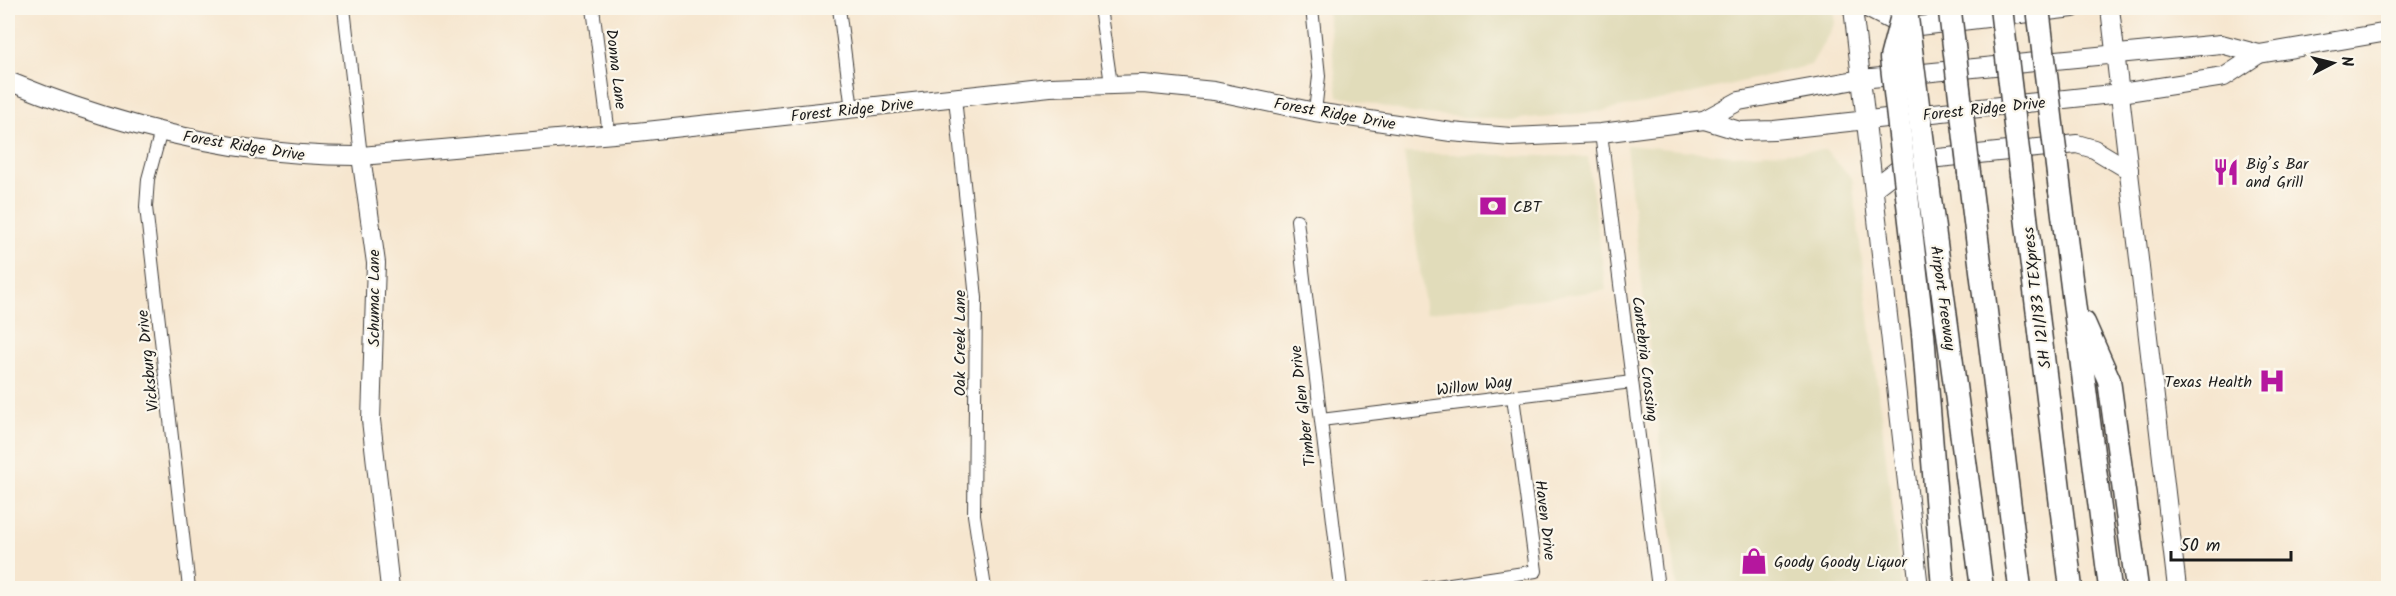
<svg xmlns="http://www.w3.org/2000/svg" width="2396" height="596" viewBox="0 0 2396 596" font-family="Kalam,sans-serif">
<style>
.built{fill:#e1dcba}
.lines{fill:none;stroke-linecap:round;stroke-linejoin:round}
.street-casing{stroke:#3d3a37;stroke-width:14}
.secondary-casing{stroke:#3d3a37;stroke-width:20}
.highway-casing{stroke:#3d3a37;stroke-width:25}
.street{stroke:#fff;stroke-width:12}
.secondary{stroke:#fff;stroke-width:18}
.highway{stroke:#fff;stroke-width:22}
.highway-bridge-casing{stroke:#3d3a37;stroke-width:25;stroke-linecap:butt}
.highway-bridge{stroke:#fff;stroke-width:22}
.labels{text-anchor:middle;stroke-width:4.5;stroke-linejoin:round;paint-order:stroke}
.street-label{font-size:16px;fill:#1c1c1c;stroke:#fbf7ec}
.poi-label{font-size:16px;fill:#1c1c1c;stroke:#fbf7ec;text-anchor:start}
</style>
<rect width="100%" height="100%" fill="#fbf7ec"/>
<filter id="ink" filterUnits="userSpaceOnUse"><feTurbulence type="fractalNoise" baseFrequency=".0167" numOctaves="2"/><feDisplacementMap in="SourceGraphic" scale="12" xChannelSelector="R" yChannelSelector="G"/><feConvolveMatrix kernelMatrix="1 2 1 2 8 2 1 2 1" color-interpolation-filters="sRGB"/></filter>
<filter id="wash" filterUnits="userSpaceOnUse"><feTurbulence type="fractalNoise" baseFrequency=".008" numOctaves="4" result="noise"/><feDisplacementMap in="SourceGraphic" scale="24" xChannelSelector="R" yChannelSelector="G"/><feGaussianBlur stdDeviation="1.35" result="paint"/><feColorMatrix in="noise" values="0 0 0 0 0 0 0 0 0 0 0 0 0 0 0 0 0 1.4 0 .05"/><feComposite in="paint" operator="in"/></filter>
<g filter="url(#wash)">
<rect width="100%" height="100%" fill="#f6e6cf"/>
<g class="built">
<path d="M1327,8H1833L1835,23L1811,65L1690,94L1603,111L1508,120L1411,113L1338,96Z"/>
<path d="M1626,145L1733,155L1825,150L1852,178L1902,588H1677Z"/>
<path d="M1404,153L1588,157L1606,290L1426,313Z"/>
</g>
</g>
<g filter="url(#ink)">
<g class="lines">
<defs>
<g id="street">
<path d="M344,8L361,156"/>
<path d="M593,8L609,135"/>
<path d="M839,8L852,110"/>
<path d="M1100,8L1111,84"/>
<path d="M1312,8L1319,76L1315,112"/>
<path d="M955,98L976,298L974,515L985,588"/>
<path d="M161,131L148,179L146,207L189,588"/>
<path d="M1601,133L1658,588"/>
<path d="M1297,220L1341,588"/>
<path d="M1321,420L1632,382"/>
<path d="M1424,588L1536,571L1513,397"/>
</g>
<g id="secondary">
<path d="M1853,8L1919,588"/>
<path d="M1867,8L1898,24L1919,26L2073,8"/>
<path d="M2110,8L2177,588"/>
<path d="M8,81C120,127 240,157 361,156L637,132L1050,87L1143,84L1214,91L1315,112L1451,132L1511,137L1601,133L1704,120L1739,101L1861,79L2221,44L2259,54"/>
<path d="M1704,120L1740,131L1774,130L2121,93L2224,77L2259,54L2388,32"/>
<path d="M361,156L376,263L371,420L390,588"/>
<path d="M1874,188L1909,161L2077,144L2094,149L2129,170"/>
</g>
<g id="highway">
<path d="M2020,167L2071,588"/>
<path d="M1969,173L2020,588"/>
<path d="M1929,191L1982,588"/>
<path d="M2060,191L2110,588"/>
<path d="M1907,195L1923,333L1943,588"/>
<path d="M2084,323L2109,380L2137,588"/>
</g>
</defs>
<use href="#street" class="street-casing"/>
<use href="#secondary" class="secondary-casing"/>
<use href="#highway" class="highway-casing"/>
<use href="#street" class="street"/>
<use href="#secondary" class="secondary"/>
<use href="#highway" class="highway"/>
<defs>
<g id="highway-bridge">
<path d="M1904,8L1891,58L1907,195"/>
<path d="M2001,8L2020,167"/>
<path d="M2038,8L2060,191"/>
<path d="M1950,12L1969,173"/>
<path d="M1907,18L1929,191"/>
</g>
</defs>
<use href="#highway-bridge" class="highway-bridge-casing"/>
<use href="#highway-bridge" class="highway-bridge"/>
</g>
</g>
<defs>
<symbol id="restaurant-bare" viewBox="-9 -9 18 18"><path d="M-5-6h1v4h1v-4h1v4h1v-4h1v5L-1.5 .5V6h-2V.5L-5-1ZM5-6V6H3V1.5H1.5Q1.5-4 5-6Z" fill="#b5179e" stroke="#fbf7ec" stroke-width="2.5" paint-order="stroke"/></symbol>
<symbol id="bank-bare" viewBox="-9 -9 18 18"><path d="M-6-4H6V4H-6ZM0-2.3a2.3 2.3 0 1 0 0 4.6a2.3 2.3 0 1 0 0-4.6Z" fill="#b5179e" stroke="#fbf7ec" stroke-width="2.5" paint-order="stroke"/></symbol>
<symbol id="hospital-bare" viewBox="-9 -9 18 18"><path d="M-5-5h3v3.5h4V-5h3V5h-3V1.5h-4V5h-3Z" fill="#b5179e" stroke="#fbf7ec" stroke-width="2.5" paint-order="stroke"/></symbol>
<symbol id="shop-bare" viewBox="-9 -9 18 18"><path d="M-5-2.5h2.3a2.7 3.5 0 0 1 5.4 0H5L5.5 6h-11ZM-1.5-2.5h3a1.5 2.3 0 0 0-3 0Z" fill="#b5179e" stroke="#fbf7ec" stroke-width="2.5" paint-order="stroke"/></symbol>
</defs>
<g fill-rule="evenodd">
<use href="#restaurant-bare" x="2207" y="153" width="38" height="38"/>
<use href="#bank-bare" x="1474" y="187" width="38" height="38"/>
<use href="#hospital-bare" x="2253" y="362" width="38" height="38"/>
<use href="#shop-bare" x="1735" y="542" width="38" height="38"/>
</g>
<g class="labels">
<g class="street-label">
<text transform="translate(617 69) rotate(83)" y="6">Donna Lane</text>
<text transform="translate(1984 108) rotate(-6)" y="6">Forest Ridge Drive</text>
<text transform="translate(852 109) rotate(-6)" y="6">Forest Ridge Drive</text>
<text transform="translate(1335 113) rotate(10)" y="6">Forest Ridge Drive</text>
<text transform="translate(244 145) rotate(9)" y="6">Forest Ridge Drive</text>
<text transform="translate(373 298) rotate(-90)" y="6">Schumac Lane</text>
<text transform="translate(1944 298) rotate(82)" y="6">Airport Freeway</text>
<text transform="translate(2036 298) rotate(-97)" y="6">SH 121/183 TEXpress</text>
<text transform="translate(959 343) rotate(-90)" y="6">Oak Creek Lane</text>
<text transform="translate(1646 359) rotate(83)" y="6">Cantebria Crossing</text>
<text transform="translate(147 361) rotate(-96)" y="6">Vicksburg Drive</text>
<text transform="translate(1474 385) rotate(-7)" y="6">Willow Way</text>
<text transform="translate(1302 406) rotate(-97)" y="6">Timber Glen Drive</text>
<text transform="translate(1546 520) rotate(83)" y="6">Haven Drive</text>
</g>
<g class="poi-label">
<text x="2246" y="169">Big’s Bar<tspan x="2246" dy="18">and Grill</tspan></text>
<text x="1513" y="212">CBT</text>
<text x="2252" y="387" text-anchor="end">Texas Health</text>
<text x="1774" y="567">Goody Goody Liquor</text>
</g>
</g>
<rect width="2396" height="596" fill="none" stroke="#fbf7ec" stroke-width="30"/>
<g transform="translate(2333 63) rotate(83)" stroke="#fbf7ec" stroke-width="4.5" paint-order="stroke">
<path d="M0-4.5L10 22L0 15L-10 22Z" fill="#1c1c1c"/>
<text y="-9" font-size="16" font-weight="bold" text-anchor="middle" fill="#1c1c1c">N</text>
</g>
<path d="M2171 551v9h120v-9" fill="none" stroke="#1c1c1c" stroke-width="3"/>
<text x="2180" y="551" font-size="18" fill="#1c1c1c" stroke="#fbf7ec" stroke-width="4.5" paint-order="stroke">50 m</text>
</svg>
